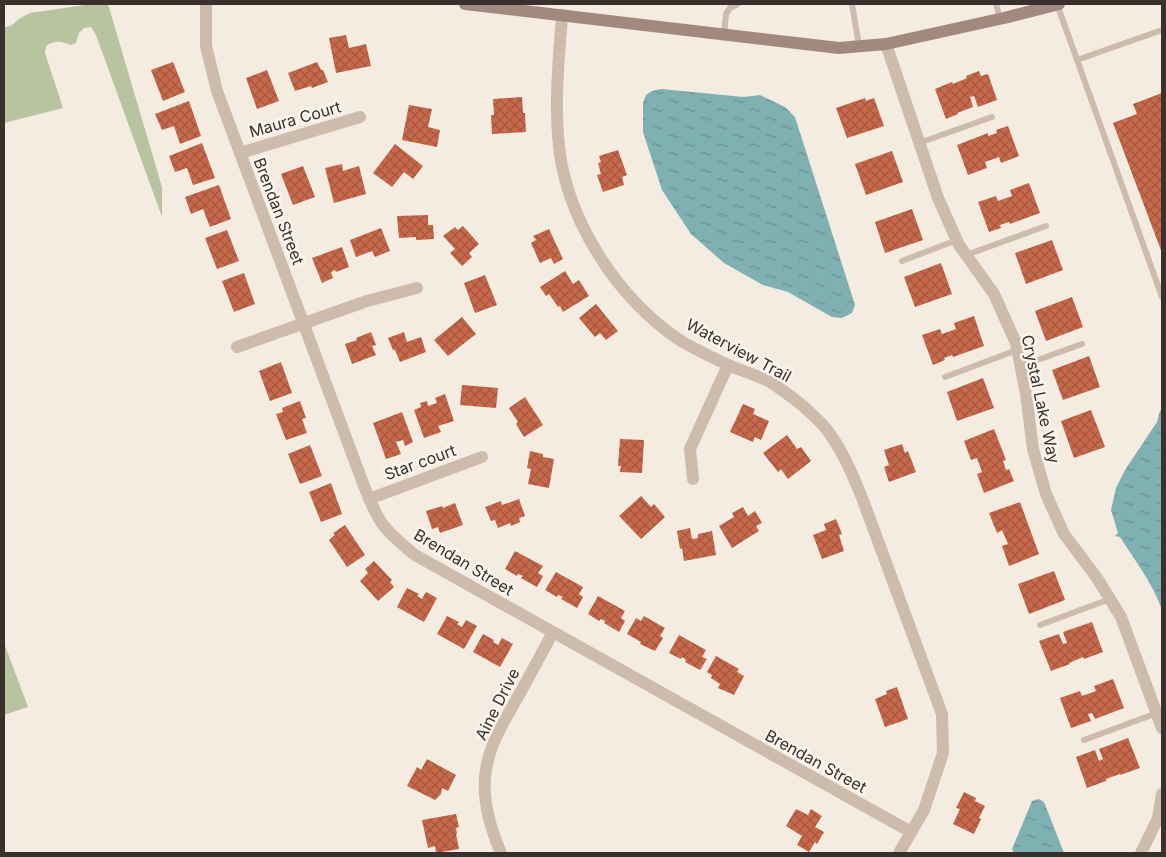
<svg xmlns="http://www.w3.org/2000/svg" width="1166" height="857" viewBox="0 0 1166 857" font-family="Inter,sans-serif">
<style>
.grass{fill:#b8c4a0}
.water{fill:url(#water-ripples)}
.building{fill:url(#building-cross-hatch)}
.lines{fill:none;stroke-linecap:round;stroke-linejoin:round}
.lane{stroke:#cdbbac;stroke-width:6}
.street{stroke:#cdbbac;stroke-width:12}
.secondary{stroke:#a18a7d;stroke-width:12}
.labels{text-anchor:middle;stroke-width:5;stroke-linejoin:round;paint-order:stroke}
.street-label{font-size:16px;fill:#3b302b;stroke:#fbf5ee}
</style>
<defs>
<pattern id="water-ripples" width="26" height="14" patternUnits="userSpaceOnUse" patternTransform="scale(1.25)"><rect width="26" height="14" fill="#7fb0b2"/><path d="M2 4q2-2 4 0t4 0M15 11q2-2 4 0t4 0" fill="none" stroke="#699091"/></pattern>
<pattern id="building-cross-hatch" width="8" height="8" patternUnits="userSpaceOnUse" patternTransform="scale(1.25)"><rect width="8" height="8" fill="#c8694b"/><path d="M0 0l8 8M0 8l8-8" fill="none" stroke="#a4573f"/></pattern>
</defs>
<rect width="100%" height="100%" fill="#f4ebe1"/>
<g class="grass">
<path d="M92,4H108L162,187V217L96,35L91,27L84,28L79,33L76,43L71,45C61,41 55,40 46,46L45,53L63,108L4,123V28L12,25L20,18L30,13Z"/>
<path d="M4,643L28,707L4,715Z"/>
</g>
<g class="water">
<path d="M661,89L744,97L760,95L785,107L795,117L855,305L852,313L842,318L832,317L788,292L763,285L724,263L691,234L662,190L643,132V103L646,95L652,91Z"/>
<path d="M1162,409V610C1152,582 1136,562 1120,537L1115,536L1118,533L1111,510L1116,488L1125,470L1157,422L1160,411Z"/>
<path d="M1039,799L1044,802L1064,853H1014L1012,849L1032,801Z"/>
</g>
<g class="building">
<path d="M346,35L349,48L366,44L371,66L336,73L329,38Z"/>
<path d="M173,62L185,92L163,101L151,70Z"/>
<path d="M317,62L321,70H323L328,82L312,88L311,86L295,91L288,73Z"/>
<path d="M267,70L279,101L257,109L246,78Z"/>
<path d="M979,71L981,76L988,74L997,100L978,107L974,96L970,97L973,107L957,113L958,114L946,119L935,89L952,82L953,84L967,78L966,76Z"/>
<path d="M1162,93V253L1113,123L1137,114L1133,104Z"/>
<path d="M522,97L523,113H525L526,132L492,134L491,115H494L493,99Z"/>
<path d="M865,98L866,101L874,98L884,126L847,138L836,108Z"/>
<path d="M189,101L201,136L180,144L174,126L162,130L155,114Z"/>
<path d="M409,105L432,109L428,127L440,130L437,147L402,140Z"/>
<path d="M1008,126L1019,156L1001,163L999,157L985,162L987,168L968,175L957,145L988,133V136L997,133L996,130Z"/>
<path d="M202,143L215,178L193,185L187,168L175,172L169,156Z"/>
<path d="M395,144L423,166L413,179L404,172L392,187L373,173Z"/>
<path d="M618,150L627,175L622,177L624,185L603,192L597,175L601,174L598,163L601,162L599,156Z"/>
<path d="M892,151L903,182L866,195L855,164Z"/>
<path d="M342,164L343,171L359,166L366,194L334,203L325,168Z"/>
<path d="M303,166L315,197L293,205L281,174Z"/>
<path d="M1029,183L1040,213L1010,224L1009,222L1000,225L1001,228L989,232L978,202L996,196L998,201L1012,196L1010,190Z"/>
<path d="M219,185L231,219L210,227L203,209L191,214L185,197Z"/>
<path d="M912,209L923,240L885,253L875,222Z"/>
<path d="M428,215V225H433L434,239L416,240V237L399,238L397,216Z"/>
<path d="M463,226L479,244L469,253L472,257L462,266L450,253L455,249L443,236L455,227L458,230Z"/>
<path d="M381,228L390,251L375,257L372,251L356,257L350,240Z"/>
<path d="M549,229L563,259L554,264L551,258L540,263L531,243L536,240L533,236Z"/>
<path d="M227,230L239,261L217,269L205,238Z"/>
<path d="M1052,240L1063,270L1026,284L1015,253Z"/>
<path d="M342,247L349,267L336,272L335,270L331,272L333,278L322,283L312,258Z"/>
<path d="M941,263L952,294L915,307L904,277Z"/>
<path d="M565,271L573,284L579,280L589,296L563,312L560,306L558,307L549,294L546,296L540,287Z"/>
<path d="M244,273L255,304L234,312L222,281Z"/>
<path d="M485,275L497,305L475,313L464,283Z"/>
<path d="M1072,297L1083,327L1046,341L1035,311Z"/>
<path d="M596,304L618,331L606,340L600,333L595,337L579,318Z"/>
<path d="M974,316L984,346L953,357L952,355L944,358L945,360L933,365L922,335L940,329L942,334L956,329L954,323Z"/>
<path d="M462,317L476,334L448,356L434,340Z"/>
<path d="M371,332L376,345L372,346L376,355L352,364L345,344L357,340L356,338Z"/>
<path d="M404,332L407,342L421,337L426,352L400,362L395,350H393L388,338Z"/>
<path d="M1089,356L1100,387L1063,400L1052,370Z"/>
<path d="M281,362L292,393L270,401L259,371Z"/>
<path d="M983,378L994,408L957,421L947,392Z"/>
<path d="M462,385L498,388L496,408L460,405Z"/>
<path d="M445,394L454,421L438,426L441,432L424,438L414,410L421,407L420,403L427,401L428,406L437,403L435,398Z"/>
<path d="M525,397L543,425L524,437L516,424L518,422L509,408Z"/>
<path d="M300,401L306,418L302,419L307,433L286,440L276,414L283,412L282,408Z"/>
<path d="M743,404L755,409L753,414L769,421L761,440L755,437L753,442L730,432Z"/>
<path d="M1091,410L1105,447L1074,458L1061,421Z"/>
<path d="M402,412L413,442L405,446L403,440L396,442L401,454L386,459L373,423Z"/>
<path d="M994,429L1006,460L1003,461L1006,470L1009,469L1014,481L984,493L977,474L982,472L977,458L971,460L964,441Z"/>
<path d="M787,435L797,449L801,447L811,461L788,479L781,469L778,472L763,453Z"/>
<path d="M620,439L644,440L642,473L620,472L621,466H618Z"/>
<path d="M902,444L905,453L908,451L916,472L889,482L884,467L889,465L884,450Z"/>
<path d="M310,445L322,476L300,484L288,454Z"/>
<path d="M530,451L543,454V457L554,459L549,488L528,484L531,469L527,468Z"/>
<path d="M331,483L342,514L321,522L309,492Z"/>
<path d="M641,496L651,507L654,504L665,517L641,539L619,516Z"/>
<path d="M519,499L525,516L519,518L520,522L511,526L510,523L498,528L495,520L491,521L485,507L501,501L502,505Z"/>
<path d="M1020,502L1039,554L1009,566L1002,546L1008,544L1002,530L997,533L989,513Z"/>
<path d="M455,503L463,525L440,533L438,527L432,529L426,511L442,506L443,508Z"/>
<path d="M743,507L748,516L755,511L762,523L756,526L759,531L732,548L719,526L734,517L732,513Z"/>
<path d="M836,519L842,534L839,535L844,551L822,559L813,535L826,530L824,524Z"/>
<path d="M345,525L365,555L347,567L329,540L335,535L333,533Z"/>
<path d="M690,528L692,539L698,538V534L712,531L716,555L684,561L682,548L680,549L677,531Z"/>
<path d="M515,551L543,566L538,573L543,576L537,587L521,578L523,576L518,574L517,576L505,569Z"/>
<path d="M374,561L392,580L390,582L394,587L378,601L360,581L368,573L365,569Z"/>
<path d="M1054,571L1065,600L1029,614L1018,584Z"/>
<path d="M556,572L583,587L579,594L583,597L577,608L561,599L563,597L558,595L557,597L545,590Z"/>
<path d="M407,588L419,594L417,596L422,599L426,592L437,598L424,622L397,607Z"/>
<path d="M598,596L625,611L621,618L625,621L619,632L604,623L605,621L601,619L599,621L588,614Z"/>
<path d="M447,616L459,622L457,624L462,627L466,620L477,626L464,649L437,634Z"/>
<path d="M644,616L665,628L660,636L663,638L655,651L640,644L641,642L627,634L636,618L641,621Z"/>
<path d="M1092,622L1103,652L1084,659L1083,657L1069,663L1070,664L1051,671L1039,641L1059,634L1063,644L1067,643L1063,632Z"/>
<path d="M483,634L494,640L493,642L498,645L502,638L513,644L500,667L473,652Z"/>
<path d="M679,635L706,650L702,657L707,659L700,670L685,662L686,660L682,657L681,659L669,653Z"/>
<path d="M716,656L739,669L737,672L744,676L734,695L718,688L720,684L711,678L712,675L707,672Z"/>
<path d="M1113,679L1124,708L1095,719L1092,713L1088,714L1091,721L1071,728L1060,698L1080,691L1082,696L1096,691L1094,686Z"/>
<path d="M897,687L908,719L885,727L875,699L887,694L886,691Z"/>
<path d="M1128,738L1140,768L1120,775V774L1106,779V781L1087,788L1076,757L1095,750L1099,761L1103,759L1099,749Z"/>
<path d="M427,759L456,775L448,791L442,788L441,794L435,800L407,786L417,767L421,770Z"/>
<path d="M964,792L976,798L975,801L985,806L979,818L981,819L974,834L953,824L960,809L956,808Z"/>
<path d="M796,809L808,815L811,809L822,816L815,827L824,832L817,844L815,842L809,852L797,845L802,836L786,826Z"/>
<path d="M456,814L459,827L456,828L457,834H456L459,849L436,853L435,846L428,848L422,820Z"/>
</g>
<g class="lines">
<g class="lane">
<path d="M852,4L859,46"/>
<path d="M996,4L1000,18"/>
<path d="M1057,4L1162,297"/>
<path d="M724,35L726,14L730,8L738,4"/>
<path d="M1077,60L1162,30"/>
<path d="M919,143L992,117"/>
<path d="M966,255L1046,226"/>
<path d="M902,261L957,240"/>
<path d="M1021,366L1082,344"/>
<path d="M945,377L1017,350"/>
<path d="M1040,625L1110,599"/>
<path d="M1084,740L1157,713"/>
</g>
<g class="street">
<path d="M206,4V46L217,91L364,486C369,498 374,511 381,522C390,535 403,545 415,555L911,832"/>
<path d="M562,15C559,56 555,96 558,136C563,215 615,297 681,341C694,349 714,358 728,365C742,371 757,375 770,382C780,388 789,395 798,402C807,409 815,417 823,425C840,445 851,471 861,495L942,714L943,753L924,810L899,853"/>
<path d="M886,44L938,198L959,245L994,294L1016,343L1026,394L1033,449L1046,494L1064,534L1097,578L1121,617L1162,728"/>
<path d="M240,153L360,117"/>
<path d="M237,347L367,301L417,288"/>
<path d="M693,479L690,449L728,365"/>
<path d="M369,499L482,457"/>
<path d="M501,853C491,830 483,804 485,778C487,747 505,720 520,693C531,673 542,653 553,632"/>
<path d="M1141,853L1158,818L1162,794"/>
</g>
<path class="secondary" d="M465,4L839,48L886,44L1004,18L1059,4"/>
</g>
<g class="labels">
<g class="street-label">
<text transform="translate(295 119) rotate(-16)" y="6">Maura Court</text>
<text transform="translate(279 211) rotate(69)" y="6">Brendan Street</text>
<text transform="translate(739 350) rotate(28)" y="6">Waterview Trail</text>
<text transform="translate(1041 399) rotate(78)" y="6">Crystal Lake Way</text>
<text transform="translate(420 462) rotate(-20)" y="6">Star court</text>
<text transform="translate(464 562) rotate(31)" y="6">Brendan Street</text>
<text transform="translate(497 704) rotate(-63)" y="6">Aine Drive</text>
<text transform="translate(816 761) rotate(29)" y="6">Brendan Street</text>
</g>
</g>
<rect width="1166" height="857" fill="none" stroke="#3b302b" stroke-width="10"/>
</svg>
